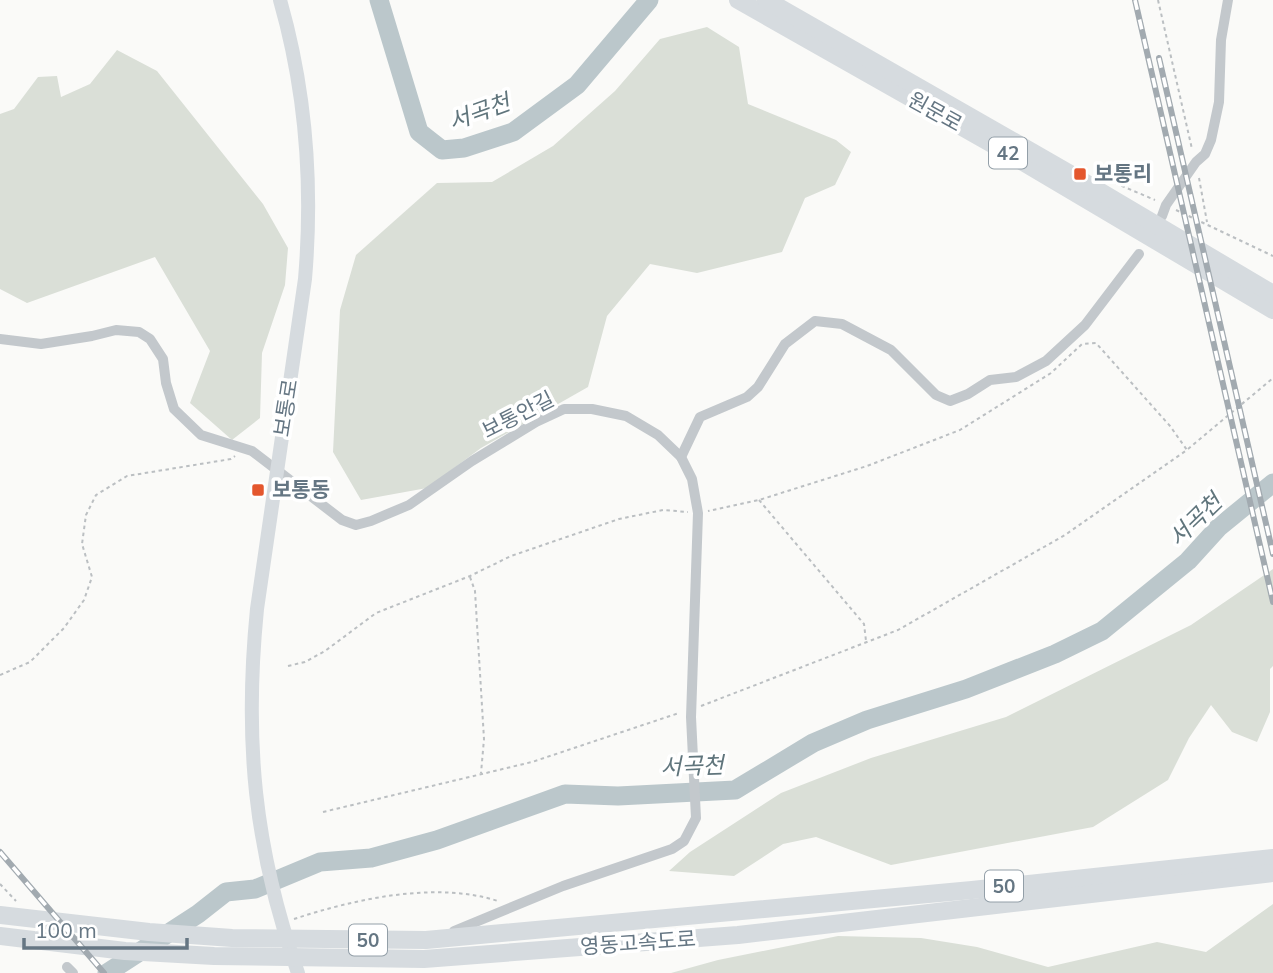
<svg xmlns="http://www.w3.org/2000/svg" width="1273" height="973" viewBox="0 0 1273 973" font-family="Mulish,'Noto Sans KR',sans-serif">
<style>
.green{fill:#dadfd7}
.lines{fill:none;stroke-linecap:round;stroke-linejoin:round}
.river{stroke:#bbc7cb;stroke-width:19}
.path{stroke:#bbbfc2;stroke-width:2;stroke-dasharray:3.5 3.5;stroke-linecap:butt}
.street{stroke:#c3c8cc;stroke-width:10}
.secondary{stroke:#d6dbdf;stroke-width:14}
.highway{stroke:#d6dbdf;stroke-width:18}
.rail-casing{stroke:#a2aab0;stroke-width:6}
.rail{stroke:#fff;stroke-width:3.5;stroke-dasharray:10;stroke-linecap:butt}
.poi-dot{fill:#e4572e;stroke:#fff;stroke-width:2.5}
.labels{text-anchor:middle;stroke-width:7;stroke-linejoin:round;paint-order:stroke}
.shield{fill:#fff;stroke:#939fa8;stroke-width:2}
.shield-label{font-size:19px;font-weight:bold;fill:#657683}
.street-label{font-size:21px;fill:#657683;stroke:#fff}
.poi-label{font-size:21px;font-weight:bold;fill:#657683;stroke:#fff;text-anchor:start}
.water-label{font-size:23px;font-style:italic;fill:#60757c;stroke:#fff}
</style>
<rect width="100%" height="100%" fill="#fafaf8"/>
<g class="green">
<path d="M707,27L739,47L748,104L836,140L851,152L835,185L805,198L782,252L697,273L650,264L607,316L588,387L481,448L427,488L361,500L333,452L340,310L356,255L437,183L492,182L553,146L615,91L660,39Z"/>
<path d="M117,50L157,71L263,204L288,248L285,285L262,353L260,418L232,440L190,403L210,351L155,257L27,303L0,289V114L14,109L38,77L57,76L61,97L90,84Z"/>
<path d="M1273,569V666L1270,669V712L1257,742L1232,732L1211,705L1189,738L1168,780L1093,827L891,865L816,837L783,844L734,876L669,871L690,852L781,793L871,758L1006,717L1191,625Z"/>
<path d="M1273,904V973H671L718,960L838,936L921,938L977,947L1048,967L1157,942L1206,952Z"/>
</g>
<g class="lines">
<g class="river">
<path d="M379,0L419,132L442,150L464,148L513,132L577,85L649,0"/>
<path d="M107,973L198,914L226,892L255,889L320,862L371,858L437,840L565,794L618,796L735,790L813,743L867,720L966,689L1055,654L1102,631L1188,561L1218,528L1273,483"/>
</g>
<g class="path">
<path d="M1158,0L1192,149"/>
<path d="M1199,178L1207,222"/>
<path d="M1115,183L1155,200"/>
<path d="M1176,210L1273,256"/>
<path d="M1188,449L1273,378"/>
<path d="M759,500L864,624L866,641"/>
<path d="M470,577L475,591L484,739L481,773"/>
<path d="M288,666L305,662L325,651L376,613L470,576L511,556L619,519L663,510L688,512"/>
<path d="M0,675L30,662L64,628L84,600L92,577L82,544L86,515L96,495L127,476L231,459L235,456"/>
<path d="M701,706L898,630L1065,535L1187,450L1170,426L1096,343L1082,344L1051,373L960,430L867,466L759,500L708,511"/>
<path d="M323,812L532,762L679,713"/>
<path d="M0,884L16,901"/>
<path d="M294,919C355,899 435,881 498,901"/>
</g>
<g class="street">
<path d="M1162,216L1166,205L1196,162L1205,154L1211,140L1219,102L1221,40L1228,0"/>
<path d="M0,339L41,344L92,336L116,330L139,332L150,339L163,359L166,383L174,409L201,435L252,451L342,520L356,525L371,521L409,505L472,461L536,422L564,409H592L626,416L658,435L681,457L692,479L698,513L691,717L696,818L684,841L672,849L563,886L454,931"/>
<path d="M681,457L700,417L747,397L758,387L785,344L815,321L842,324L891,350L936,395L950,401L968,394L990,380L1016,377L1046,361L1085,325L1139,254"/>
<path d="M67,967L73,973"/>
</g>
<path class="secondary" d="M280,0C306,91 313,185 305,279L257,609C244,740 254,848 298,973"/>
<g class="highway">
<path d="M738,0L1008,153L1273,310"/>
<path d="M766,0L1072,175L1273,294"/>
<path d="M0,915L149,932L232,938L426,940L972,890L1273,858"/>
<path d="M0,936L125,951L214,956L424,959L738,935L1273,873"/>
</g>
<defs>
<g id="rail">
<path d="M1135,0L1273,602"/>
<path d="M1159,58L1273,554"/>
<path d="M0,852L104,973"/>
</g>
</defs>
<use href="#rail" class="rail-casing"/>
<use href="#rail" class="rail"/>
</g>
<g class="poi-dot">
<rect x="1073" y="167" width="14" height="14" rx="3.5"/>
<rect x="251" y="483" width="14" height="14" rx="3.5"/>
</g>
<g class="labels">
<g class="shield">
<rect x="989" y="137.5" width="38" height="31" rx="5"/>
<rect x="985" y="870.5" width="38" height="31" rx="5"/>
<rect x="349" y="924.5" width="38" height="31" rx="5"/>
</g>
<g class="shield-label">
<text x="1008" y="160">42</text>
<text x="1004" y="893">50</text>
<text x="368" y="947">50</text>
</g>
<g class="street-label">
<text transform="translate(935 112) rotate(29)" y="7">원문로</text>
<text transform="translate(286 408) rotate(-81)" y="7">보통로</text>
<text transform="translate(518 415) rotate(-27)" y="7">보통안길</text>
<text transform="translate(638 943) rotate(-4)" y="7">영동고속도로</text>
</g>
<g class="poi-label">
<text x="1094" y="181">보통리</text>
<text x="272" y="497">보통동</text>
</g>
<g class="water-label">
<text transform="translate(479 112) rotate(-20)" y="8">서곡천</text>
<text transform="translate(1195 520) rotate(-44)" y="8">서곡천</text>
<text transform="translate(692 766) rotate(-2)" y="8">서곡천</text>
</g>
</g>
<path d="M24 938v10h163v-10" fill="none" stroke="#657683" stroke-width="3.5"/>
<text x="35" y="938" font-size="21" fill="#657683" stroke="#ffffff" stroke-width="5" paint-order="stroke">100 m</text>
</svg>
